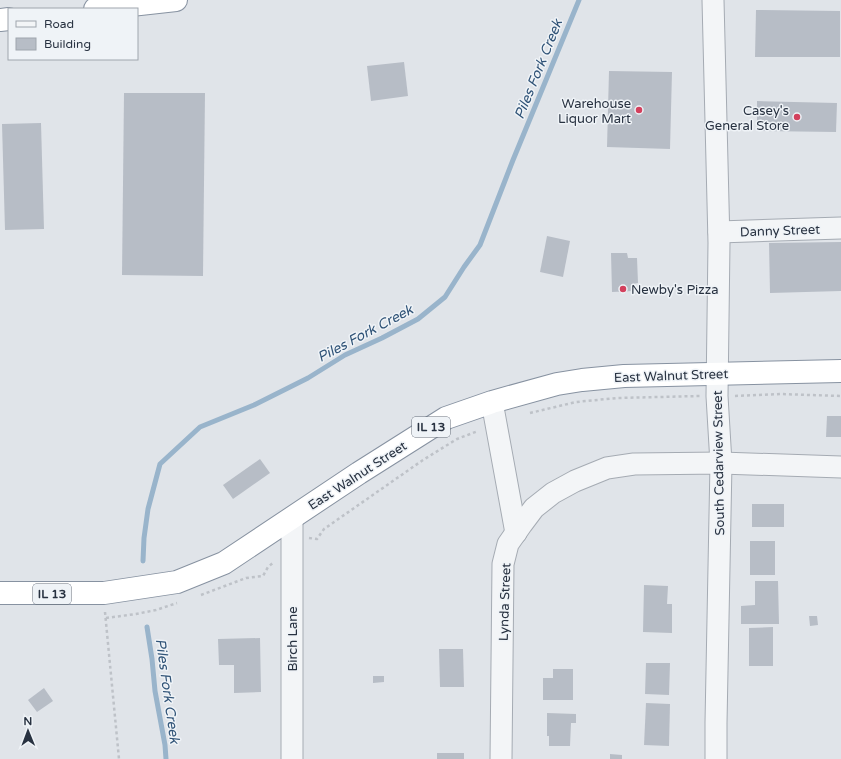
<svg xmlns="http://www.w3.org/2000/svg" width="841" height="759" viewBox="0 0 841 759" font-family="'Varela Round',sans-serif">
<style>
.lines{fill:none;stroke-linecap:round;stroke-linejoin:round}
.stream{stroke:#99b4cb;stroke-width:5}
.building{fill:#b7bdc6}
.minor-casing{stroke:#a5abb3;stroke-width:23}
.highway-casing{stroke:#8792a1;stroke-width:24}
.path{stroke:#bec2c8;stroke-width:2.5;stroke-dasharray:3 3;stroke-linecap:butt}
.minor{stroke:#f3f5f7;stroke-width:21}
.highway{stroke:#fff;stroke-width:22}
.poi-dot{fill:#d3405d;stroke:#eff3f7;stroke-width:1.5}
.labels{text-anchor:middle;stroke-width:3;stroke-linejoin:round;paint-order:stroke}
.shield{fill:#eff3f7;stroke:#646c78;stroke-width:1}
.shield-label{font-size:12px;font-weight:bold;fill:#283241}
.poi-label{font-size:13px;fill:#283241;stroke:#eff3f7;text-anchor:end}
.street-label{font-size:13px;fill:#283241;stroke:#eff3f7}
.water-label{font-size:14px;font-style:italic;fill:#305377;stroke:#eff3f7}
</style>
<rect width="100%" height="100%" fill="#e0e4e9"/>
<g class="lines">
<g class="stream">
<path d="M143,561L144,538L148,509L160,464L200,427L254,405L308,378L345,355L382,338L418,319L445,297L464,267L480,245L513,160L579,0"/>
<path d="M147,627L152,659L155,691L165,745L166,759"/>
</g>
</g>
<g class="building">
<path d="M756,10L840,11V57H755Z"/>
<path d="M404,62L408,96L371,101L367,66Z"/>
<path d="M609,71L672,72L670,149L607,147Z"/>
<path d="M124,93H205L203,276L122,275Z"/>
<path d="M757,101L837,103L836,132L757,131Z"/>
<path d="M41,123L44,229L5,230L2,124Z"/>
<path d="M547,236L570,241L563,277L540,272Z"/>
<path d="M841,242V291L770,293L769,243Z"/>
<path d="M611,253H627L628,258H637L638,283L633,284V291L612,292Z"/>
<path d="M827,416H841V437H826Z"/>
<path d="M260,459L270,473L233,499L223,485Z"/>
<rect x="752" y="504" width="32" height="23"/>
<rect x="750" y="541" width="25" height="34"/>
<path d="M755,581H778L779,624H741V606L755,605Z"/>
<path d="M644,585L668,586L667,604H672V633L643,632Z"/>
<path d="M809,616H817L818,625L810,626Z"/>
<path d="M773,627V666H749V628Z"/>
<path d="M260,638L261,692L234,693V665H219L218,639Z"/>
<path d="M439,649H463L464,687H440Z"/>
<path d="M646,663H670L669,695L645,694Z"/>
<path d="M553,669H573V700H543V678H553Z"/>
<path d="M373,676H384V682L373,683Z"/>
<path d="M44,688L53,701L37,712L28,700Z"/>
<path d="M646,703L670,704L669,746L644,745Z"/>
<path d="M547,713L576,714V723H571L570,746H549V736H547Z"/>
<rect x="437" y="753" width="27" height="6"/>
<path d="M610,754L622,755V759H610Z"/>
</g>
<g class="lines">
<defs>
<g id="minor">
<path d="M713,0L719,243L717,396L721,463L716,723V759"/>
<path d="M719,232L841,228"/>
<path d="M492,402L516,533"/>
<path d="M292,759V518"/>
<path d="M501,759L503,564L508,544L522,524L534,508L553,493L575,481L607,468L634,464L721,463L841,467"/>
</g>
<g id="highway">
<path d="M95,9L176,0"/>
<path d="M0,20L9,19"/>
<path d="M0,593H104L177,582L224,563L359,473L446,418L492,402L557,384L582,380L624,376L841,371"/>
</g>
</defs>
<use href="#minor" class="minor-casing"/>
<use href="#highway" class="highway-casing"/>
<g class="path">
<path d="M735,396L780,394L841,396"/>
<path d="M530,413L576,402L617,398L700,396"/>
<path d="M309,538L317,539L324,529L423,460L457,439L478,431"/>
<path d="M201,595L246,578L263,576L268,567L274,562"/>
<path d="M105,612L119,759"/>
<path d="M106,618L136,614L156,610L177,603"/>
</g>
<use href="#minor" class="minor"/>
<use href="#highway" class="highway"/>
</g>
<g class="poi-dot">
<circle cx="639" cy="110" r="4"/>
<circle cx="797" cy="117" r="4"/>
<circle cx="623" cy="289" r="4"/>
</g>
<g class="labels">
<g class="shield">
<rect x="412" y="417" width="38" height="20" rx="3"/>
<rect x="33" y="584" width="38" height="20" rx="3"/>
</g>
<g class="shield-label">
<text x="431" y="431">IL 13</text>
<text x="52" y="598">IL 13</text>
</g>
<g class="poi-label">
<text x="631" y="108">Warehouse<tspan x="631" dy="15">Liquor Mart</tspan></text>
<text x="789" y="115">Casey's<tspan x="789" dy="15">General Store</tspan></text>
<text x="631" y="294" text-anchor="start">Newby's Pizza</text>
</g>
<g class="street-label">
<text transform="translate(780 230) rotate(-2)" y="5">Danny Street</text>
<text transform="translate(671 375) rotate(-2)" y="5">East Walnut Street</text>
<text transform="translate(718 463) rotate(-91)" y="5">South Cedarview Street</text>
<text transform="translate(357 475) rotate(-33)" y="5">East Walnut Street</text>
<text transform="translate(504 602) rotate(-88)" y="5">Lynda Street</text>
<text transform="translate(292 639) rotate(-90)" y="5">Birch Lane</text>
</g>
<g class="water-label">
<text transform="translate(538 69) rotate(-68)" y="5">Piles Fork Creek</text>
<text transform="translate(365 333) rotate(-28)" y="5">Piles Fork Creek</text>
<text transform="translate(168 691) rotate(82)" y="5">Piles Fork Creek</text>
</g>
</g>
<rect x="8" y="8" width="130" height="52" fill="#eff3f7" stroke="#9fa6ae"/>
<rect x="16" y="21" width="20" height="6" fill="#f3f5f7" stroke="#9fa6ae"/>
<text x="44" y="28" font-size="12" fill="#283241">Road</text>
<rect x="16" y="38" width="20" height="12" fill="#b7bdc6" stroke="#9fa6ae"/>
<text x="44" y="48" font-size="12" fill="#283241">Building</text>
<g transform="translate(28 731) rotate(359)" stroke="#eff3f7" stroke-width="3" paint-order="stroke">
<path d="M0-3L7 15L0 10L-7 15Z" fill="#283241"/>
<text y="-6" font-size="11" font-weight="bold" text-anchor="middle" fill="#283241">N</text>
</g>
</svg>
